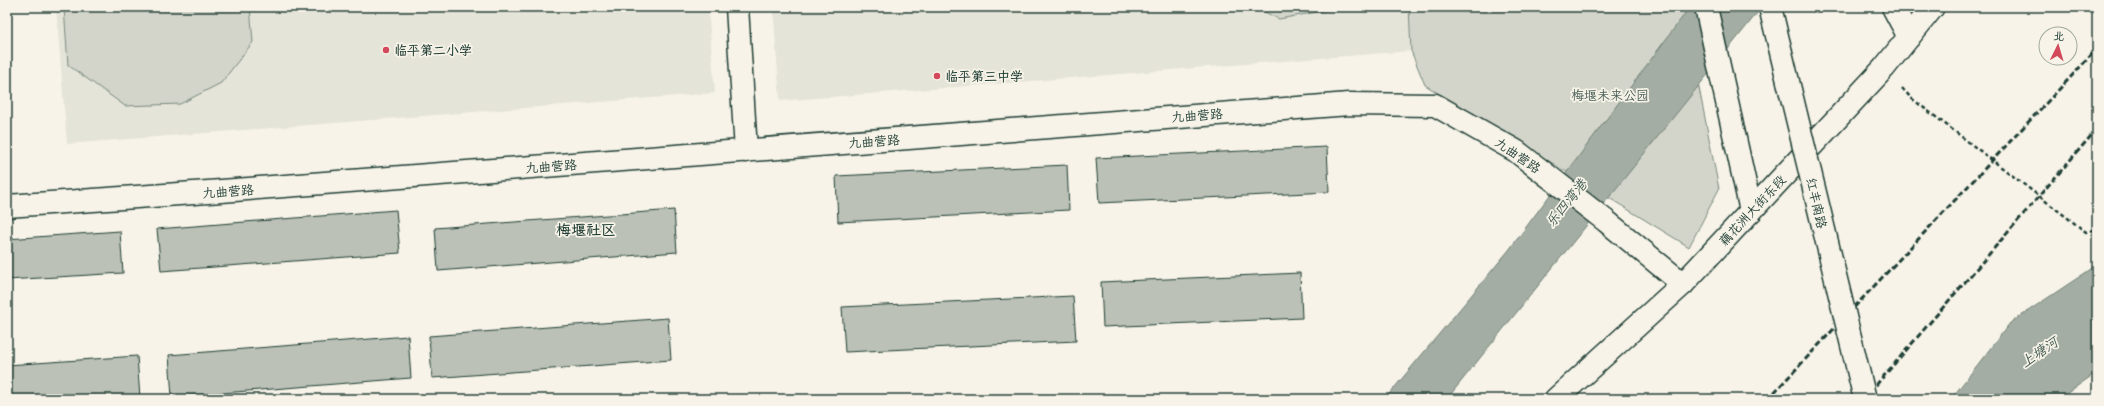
<svg xmlns="http://www.w3.org/2000/svg" width="2104" height="406" viewBox="0 0 2104 406" font-family="'Patrick Hand','LXGW WenKai TC',sans-serif">
<style>
.built{fill:#e5e4d9}
.green{fill:#d3d5ca;stroke:#79897f}
.water{fill:#a4ada3;stroke:#6f8077}
.building{fill:#bbc1b6;stroke:#1f3d34}
.lines{fill:none;stroke-linecap:round;stroke-linejoin:round}
.minor-casing{stroke:#1f3d34;stroke-width:25}
.path{stroke:#1f3d34;stroke-width:2.5;stroke-dasharray:4 3;stroke-linecap:butt}
.minor{stroke:#f7f3e8;stroke-width:22}
.rail{stroke:#1f3d34;stroke-width:3;stroke-dasharray:6 3;stroke-linecap:butt}
.minor-bridge-casing{stroke:#1f3d34;stroke-width:25;stroke-linecap:butt}
.minor-bridge{stroke:#f7f3e8;stroke-width:22}
.poi-dot{fill:#d1495b;stroke:#f7f3e8;stroke-width:1.5}
.labels{text-anchor:middle;stroke-width:3.5;stroke-linejoin:round;paint-order:stroke}
.poi-label{font-size:13px;font-weight:bold;fill:#1f3d34;stroke:#f7f3e8;text-anchor:start}
.park-label{font-size:13px;fill:#435b52;stroke:#f7f3e8}
.street-label{font-size:13px;fill:#1f3d34;stroke:#f7f3e8}
.water-label{font-size:14px;font-style:italic;fill:#405950;stroke:#f7f3e8}
.quarter-label{font-size:15px;font-weight:bold;fill:#1f3d34;stroke:#f7f3e8}
</style>
<rect width="100%" height="100%" fill="#f7f3e8"/>
<filter id="ink" filterUnits="userSpaceOnUse"><feTurbulence type="fractalNoise" baseFrequency=".025" numOctaves="2"/><feDisplacementMap in="SourceGraphic" scale="8" xChannelSelector="R" yChannelSelector="G"/><feConvolveMatrix kernelMatrix="1 2 1 2 8 2 1 2 1" color-interpolation-filters="sRGB"/></filter>
<g filter="url(#ink)">
<g class="built">
<path d="M56,7H708L715,93L67,144Z"/>
<path d="M773,7H1409L1411,51L780,101Z"/>
</g>
<g class="green">
<path d="M64,7H250L253,42L221,83L180,104L125,106L68,65Z"/>
<path d="M1254,7H1335L1334,9L1279,19Z"/>
<path d="M1409,7H1683L1719,189L1689,247L1425,85L1411,51Z"/>
</g>
<g class="water">
<path d="M1690,7H1762L1447,399H1385L1509,250Z"/>
<path d="M2097,265V372L2059,399H1951L2010,323Z"/>
</g>
<g class="building">
<path d="M1327,147L1329,192L1099,203L1096,158Z"/>
<path d="M1067,165L1069,210L838,222L836,176Z"/>
<path d="M396,210L400,253L161,271L157,229Z"/>
<path d="M674,210L677,252L438,271L435,228Z"/>
<path d="M120,231L123,273L7,280V239Z"/>
<path d="M1300,273L1302,318L1103,327L1101,282Z"/>
<path d="M1073,296L1076,341L845,352L842,307Z"/>
<path d="M668,318L671,360L432,378L429,336Z"/>
<path d="M408,336L411,378L172,397L169,355Z"/>
<path d="M137,356L140,398L7,399V365Z"/>
</g>
<g class="lines">
<defs>
<g id="minor">
<path d="M737,7L746,151"/>
<path d="M1706,7L1751,211"/>
<path d="M1893,7L1909,37"/>
<path d="M7,206L208,192L1349,104L1435,105L1516,151L1606,221L1683,284"/>
<path d="M1556,399L1683,284L1884,68L1933,7"/>
</g>
</defs>
<use href="#minor" class="minor-casing"/>
<path class="path" d="M1902,88L1911,98L2086,232L2097,229"/>
<use href="#minor" class="minor"/>
<g class="rail">
<path d="M1768,399L2097,49"/>
<path d="M1864,399L2097,129"/>
</g>
<defs>
<path id="minor-bridge" d="M1770,7L1865,399"/>
</defs>
<use href="#minor-bridge" class="minor-bridge-casing"/>
<use href="#minor-bridge" class="minor-bridge"/>
</g>
</g>
<g class="poi-dot">
<circle cx="386" cy="50" r="4"/>
<circle cx="937" cy="76" r="4"/>
</g>
<g class="labels">
<g class="poi-label">
<text x="394" y="55">临平第二小学</text>
<text x="945" y="81">临平第三中学</text>
</g>
<g class="park-label">
<text x="1610" y="100">梅堰未来公园</text>
</g>
<g class="street-label">
<text transform="translate(1197 115) rotate(-4)" y="5">九曲营路</text>
<text transform="translate(874 141) rotate(-4)" y="5">九曲营路</text>
<text transform="translate(1518 155) rotate(34)" y="5">九曲营路</text>
<text transform="translate(551 166) rotate(-4)" y="5">九曲营路</text>
<text transform="translate(228 191) rotate(-4)" y="5">九曲营路</text>
<text transform="translate(1817 203) rotate(77)" y="5">红丰南路</text>
<text transform="translate(1752 210) rotate(-47)" y="5">藕花洲大街东段</text>
</g>
<g class="water-label">
<text transform="translate(1566 203) rotate(-51)" y="5">乐四湾港</text>
<text transform="translate(2039 352) rotate(-34)" y="5">上塘河</text>
</g>
<g class="quarter-label">
<text x="586" y="235">梅堰社区</text>
</g>
</g>
<rect width="2104" height="406" fill="none" stroke="#f7f3e8" stroke-width="24"/>
<rect x="12" y="12" width="2080" height="382" fill="none" stroke="#1f3d34" stroke-width="1.5" filter="url(#ink)"/>
<g transform="translate(2058 46) rotate(5)"><circle r="19" fill="#f7f3e8" stroke="#a1aaa0"/>
<path d="M0-3L7 15L0 10L-7 15Z" fill="#d1495b"/>
<text y="-6" font-size="11" font-weight="bold" text-anchor="middle" fill="#1f3d34">北</text>
</g>
</svg>
